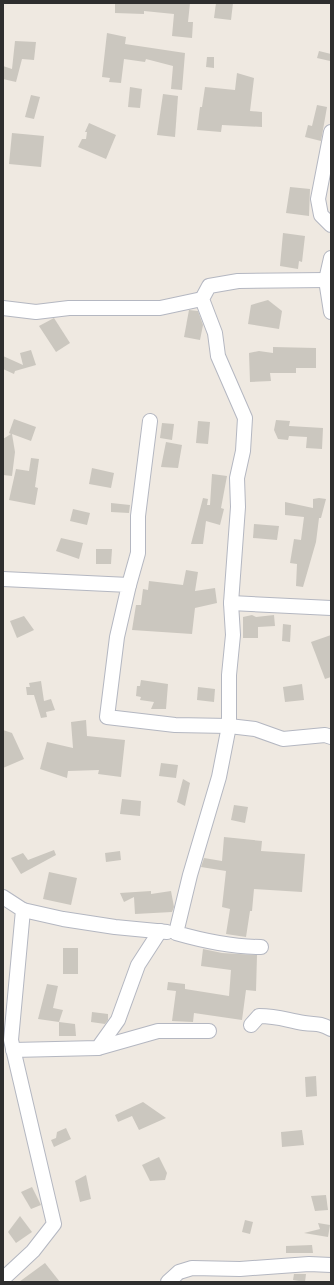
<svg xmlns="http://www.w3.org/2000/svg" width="334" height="1285" viewBox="0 0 334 1285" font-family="'Exo 2',sans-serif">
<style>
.building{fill:#cbc7bf}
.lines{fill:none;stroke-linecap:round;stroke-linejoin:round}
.minor-casing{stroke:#b4b7c1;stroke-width:16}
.minor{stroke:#fff;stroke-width:14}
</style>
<rect width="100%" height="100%" fill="#efe9e1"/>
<g class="building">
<path d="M115,3H190L188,22H193L192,38L172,36L174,14L144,11V14L115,13Z"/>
<path d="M216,3H233L231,20L214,18Z"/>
<path d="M107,33L126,37L125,44L185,53L182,90L171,89L173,66L146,59L145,62L124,59L121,83L109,82L110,78L102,77Z"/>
<path d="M15,41L36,42L34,60L22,59L16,82L3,79V66L12,69Z"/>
<path d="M319,51L331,54L330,61L317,58Z"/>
<path d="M207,57H214V68L206,67Z"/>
<path d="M237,73L254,78L250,111L262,112V127L222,125L221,132L197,130L200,107H202L205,87L235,90Z"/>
<path d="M130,87L142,89L140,108L128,107Z"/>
<path d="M163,94L178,96L175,137L157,135Z"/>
<path d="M31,95L40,97L34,119L25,117Z"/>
<path d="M317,105L327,107L321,141L305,137L308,125L312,126Z"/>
<path d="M89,123L116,135L106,159L78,147L82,139H86L87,132H85Z"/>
<path d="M12,133L44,136L41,167L9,164Z"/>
<path d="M290,187L310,189L309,216L286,213Z"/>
<path d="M283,233L305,236L302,262L299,261L298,269L280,266Z"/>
<path d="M268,300L282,311L279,329L248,324L251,305Z"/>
<path d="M189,310L198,311L203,325L200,340L184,337Z"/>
<path d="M54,318L70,343L56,352L39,326Z"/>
<path d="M273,347L316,348V368H296V373H270L271,381L250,382L249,353L259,351L273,353Z"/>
<path d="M31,350L36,365L15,371L14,374L3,369V356L23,365L20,353Z"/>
<path d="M14,419L36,427L31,441L12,434L15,452L12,476L3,475V439L11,434L9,433Z"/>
<path d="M276,420L290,421L289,426L323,428L322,449L306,448L307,437L289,436L288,440L278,439L274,430Z"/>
<path d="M198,421L210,422L208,444L196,443Z"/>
<path d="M162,423L174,424L172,440L160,438Z"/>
<path d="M166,442L182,445L178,468L161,467Z"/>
<path d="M31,458L39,459L35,487L38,488L35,505L9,500L16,469L29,471Z"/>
<path d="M92,468L114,473L111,488L89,484Z"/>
<path d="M212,474L227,476L221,508L224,509L220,525L206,521L203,544H191L203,498L208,499L207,505H210Z"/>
<path d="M319,498L326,499L321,518H319L316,542L303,587L296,586L297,564L290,563L294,539L301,540L304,517L285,515V502L313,508V499Z"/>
<path d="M111,503L130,505L129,513L111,512Z"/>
<path d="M73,509L90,513L87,525L70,521Z"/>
<path d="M254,524L279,526L277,540L253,538Z"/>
<path d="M61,538L83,543L79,559L56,551Z"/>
<path d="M96,549H112L111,564H96Z"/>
<path d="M186,570L198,572L195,591L215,588L217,603L195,608L192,634L132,630L136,605H141L143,589L148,590L149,581L183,585Z"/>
<path d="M252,615L256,617L274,615L275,626L258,627V638H243V617Z"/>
<path d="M24,616L34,630L17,638L10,621Z"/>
<path d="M283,624L291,625L290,642L282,641Z"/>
<path d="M331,635V677L325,679L311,642Z"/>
<path d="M141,680L168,684L166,709H151L154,702L140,700L141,697L136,696L137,686H140Z"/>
<path d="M41,681L44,701L51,699L55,710L46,712L47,717L41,718L34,695H27L26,687H30L29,683Z"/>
<path d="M302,684L304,700L285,702L283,687Z"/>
<path d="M198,687L215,689L214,702L197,700Z"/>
<path d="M86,720L87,736L125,740L121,777L98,774L99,770L68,771L67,778L40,769L47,742L73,748L71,722Z"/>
<path d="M3,730L12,733L24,759L3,768Z"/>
<path d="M161,763L178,765L176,778L159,776Z"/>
<path d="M183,779L190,783L185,806L177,802Z"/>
<path d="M122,799L141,801L140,816L120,814Z"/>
<path d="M234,805L248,807L245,823L231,820Z"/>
<path d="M224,837L262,841L261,851L305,854L302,892L254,889L252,911H250L246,937L226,934L230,909L222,907L226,871L201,867L204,858L222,861Z"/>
<path d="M54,850L56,855L21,874L11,858L23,853L28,860Z"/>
<path d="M120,851L121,860L106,862L105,853Z"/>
<path d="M49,872L77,878L71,905L43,899Z"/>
<path d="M151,891V894L171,891L174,907L172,912L135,914L134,897L124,902L120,893Z"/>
<rect x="63" y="948" width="15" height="26"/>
<path d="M203,949L222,953L257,955L256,991L246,990L242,1020L194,1013L193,1022L172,1021L176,991L167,990L168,982L185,984V989L229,996L231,970L201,966Z"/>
<path d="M47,984L58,986L53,1008L63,1010L59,1022L38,1019Z"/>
<path d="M92,1012L108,1014V1020L105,1024L91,1022Z"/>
<path d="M59,1022L75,1024L76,1036H59Z"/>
<path d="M316,1076L317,1096L306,1097L305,1077Z"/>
<path d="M143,1102L166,1118L139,1130L132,1116L118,1122L115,1115Z"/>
<path d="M66,1128L71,1139L54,1147L51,1140L56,1138L57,1132Z"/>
<path d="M302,1130L304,1145L282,1147L281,1132Z"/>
<path d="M159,1157L167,1173L165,1180L150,1181L142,1165Z"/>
<path d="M86,1175L91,1199L80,1202L75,1181Z"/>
<path d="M32,1187L41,1205L31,1209L21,1192Z"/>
<path d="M326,1195L328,1210L315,1211L311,1196Z"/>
<path d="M20,1216L32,1232L16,1243L8,1232Z"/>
<path d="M245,1220L253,1222L250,1234L242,1232Z"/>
<path d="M318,1223L330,1225L328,1237L304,1233L320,1229Z"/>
<path d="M312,1245L313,1253H286V1246Z"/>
<path d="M45,1263L60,1282H19Z"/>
<path d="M294,1274H306L305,1282L293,1280Z"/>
</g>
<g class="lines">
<defs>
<g id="minor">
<path d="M331,132L318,199L321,215L331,225"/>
<path d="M331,258L326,280L331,312"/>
<path d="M3,308L36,312L69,308H160L202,299"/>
<path d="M3,579L129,585L117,637L107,717L175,725L229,726L255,729L283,739L325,735L331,737"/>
<path d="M129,585L138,553V516L150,421"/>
<path d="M231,603L331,608"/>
<path d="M3,897L23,910L11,1040L54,1224L33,1251L3,1279"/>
<path d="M23,910L63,919L115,927L167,932"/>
<path d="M261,947C231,947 204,941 176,933L190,875L219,777L229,726V675L233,635L231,603L238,507L237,478L243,451L245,418L218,356L215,333L202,299L209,286L238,281L326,280"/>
<path d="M251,1025L259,1016C278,1016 286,1020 304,1023C317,1025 317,1022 331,1029"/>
<path d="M98,1048L158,1031H209"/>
<path d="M13,1050L98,1048L118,1020L138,965L160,931"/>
<path d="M168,1282L179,1272L192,1268L240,1269L309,1264L331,1265"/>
</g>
</defs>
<use href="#minor" class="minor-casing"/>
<use href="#minor" class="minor"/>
</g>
<rect width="334" height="1285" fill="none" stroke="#2e2e2e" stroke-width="8"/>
</svg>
